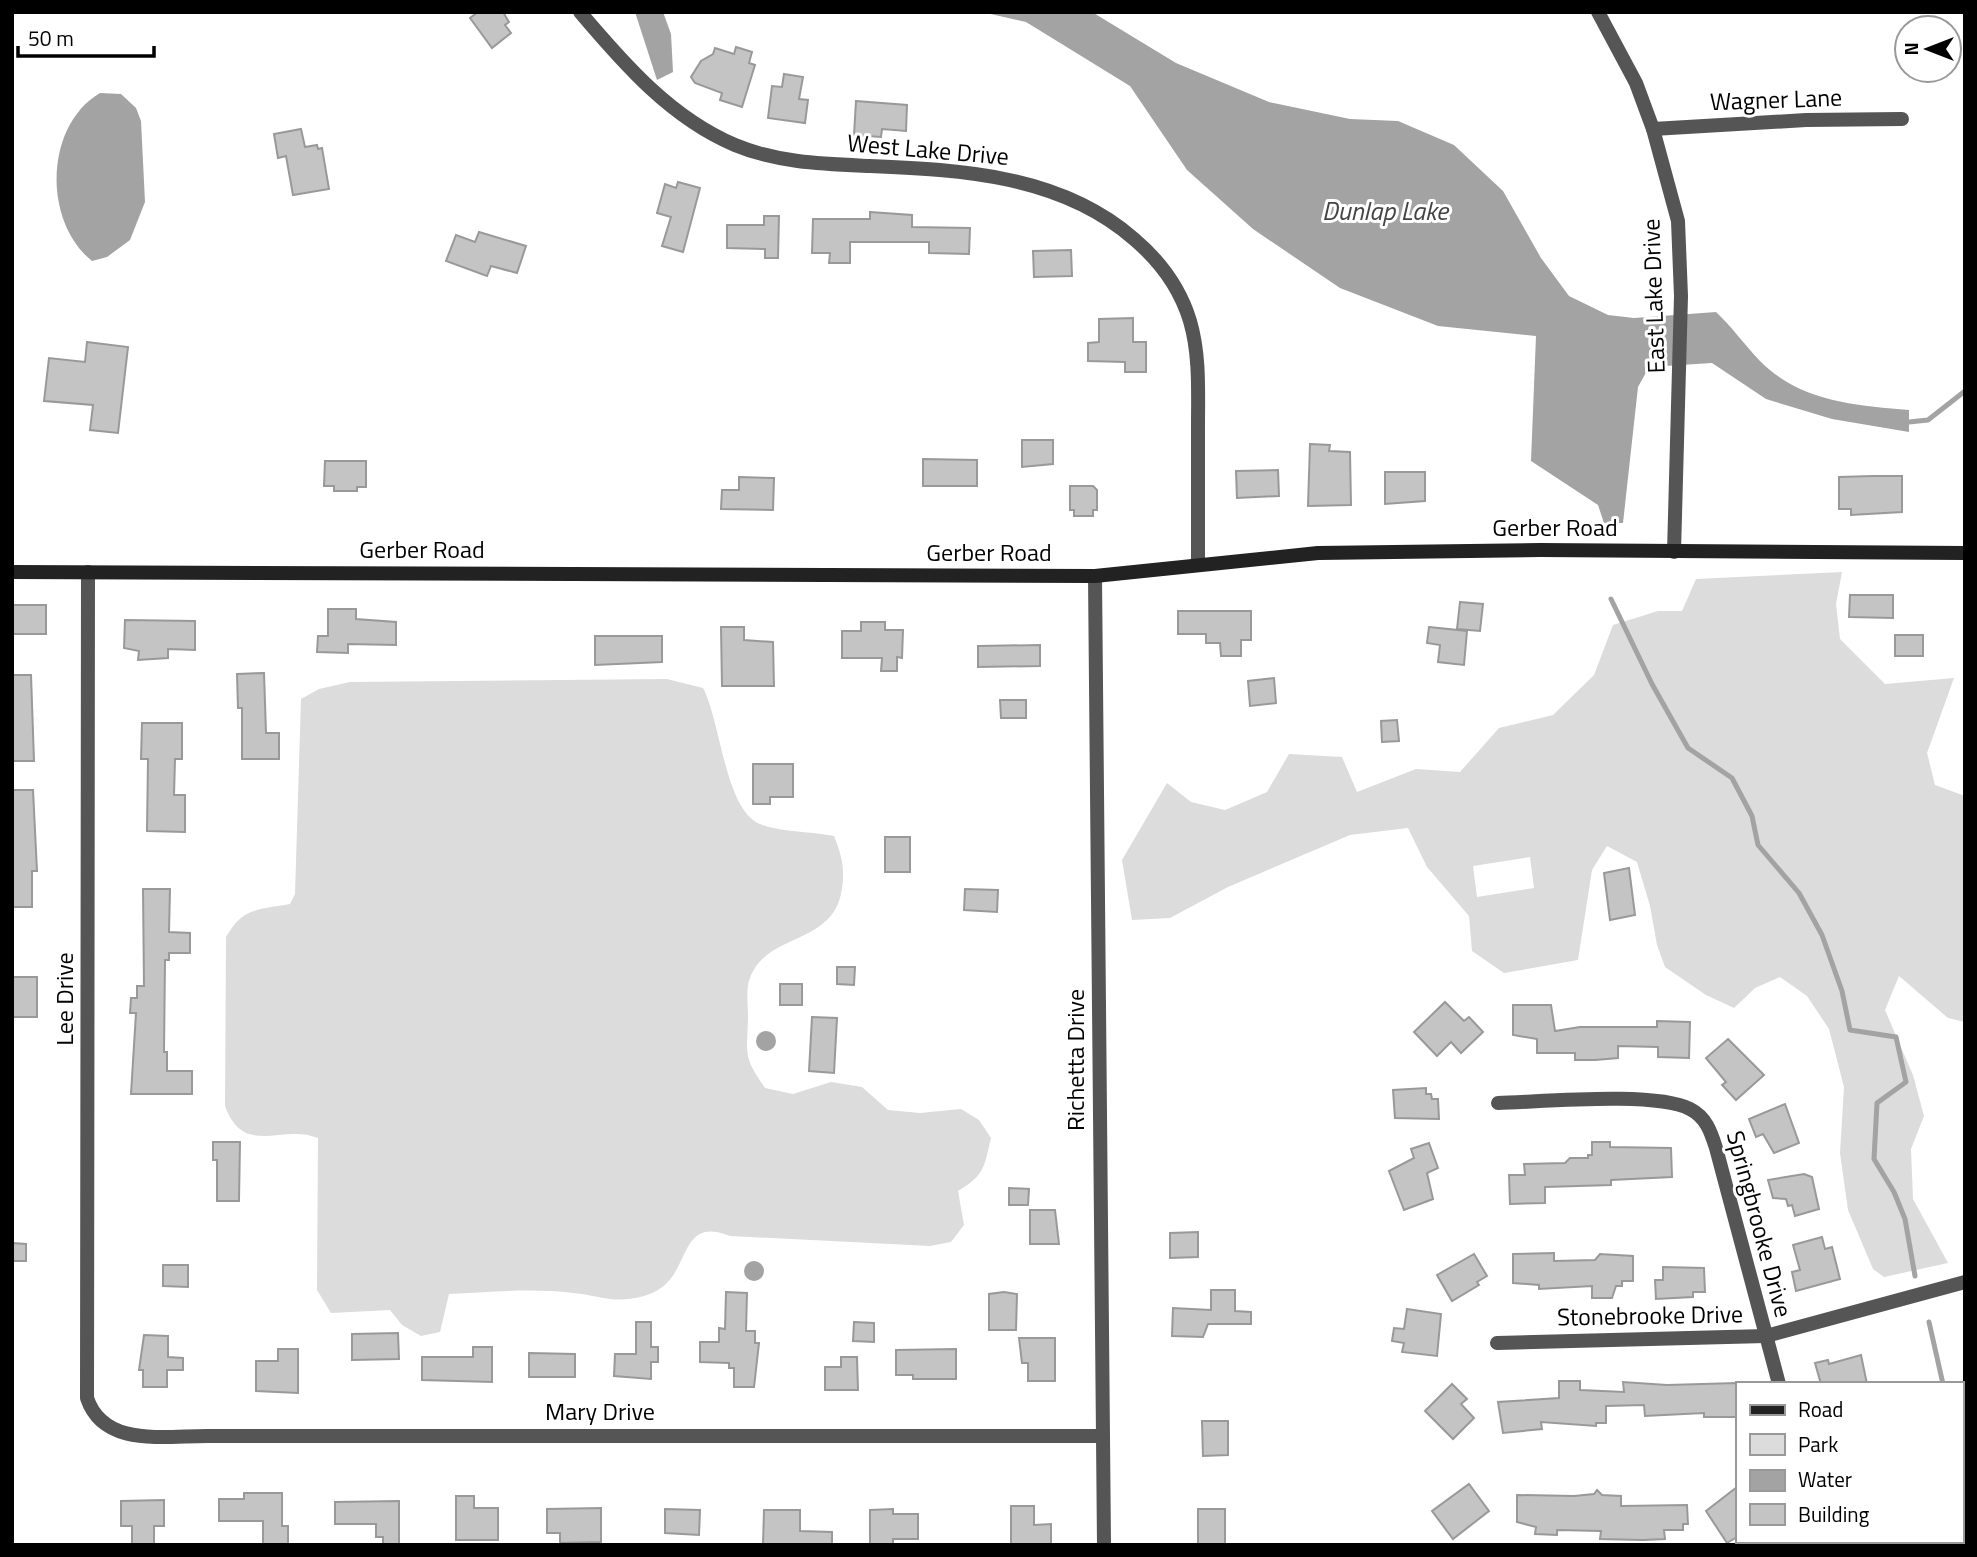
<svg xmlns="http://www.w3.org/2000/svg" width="1977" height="1557" viewBox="0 0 1977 1557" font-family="'Titillium Web',sans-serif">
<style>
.green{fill:#dcdcdc;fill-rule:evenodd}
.water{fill:#a3a3a3}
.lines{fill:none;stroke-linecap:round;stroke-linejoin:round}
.stream{stroke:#a3a3a3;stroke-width:5}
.building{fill:#c4c4c4;stroke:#999;stroke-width:2}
.street{stroke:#555;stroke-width:14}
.secondary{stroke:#222;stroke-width:14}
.labels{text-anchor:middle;stroke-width:6;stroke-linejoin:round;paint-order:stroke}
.street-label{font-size:24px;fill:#000;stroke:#fff}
.water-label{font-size:26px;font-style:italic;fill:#444;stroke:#fff}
</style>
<rect width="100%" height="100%" fill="#fff"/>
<g class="green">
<path d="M1842,572L1836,604L1840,639L1885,684L1954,678L1927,753L1935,785L1965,796V1022L1948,1018L1899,976L1885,1010L1913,1075L1924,1116L1911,1149L1913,1199L1948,1263L1884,1277L1873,1269L1848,1210L1840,1153L1844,1087L1829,1029L1807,996L1780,977L1755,988L1734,1008L1706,995L1665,967L1657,945L1650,906L1637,862L1607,846L1592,870L1578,960L1504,973L1472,951L1469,916L1427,867L1408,828L1350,835L1228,887L1170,918L1132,920L1122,860L1167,783L1191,802L1225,810L1267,792L1289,754L1342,757L1357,792L1416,769L1460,772L1499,728L1553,715L1594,675L1613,625L1658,611H1682L1696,579ZM1530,857L1534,888L1477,897L1473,866Z"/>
<path d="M667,679L703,688C721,722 725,810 760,824C778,832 814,832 834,836C843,858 846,874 840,898C827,945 763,934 749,981C746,991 748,1007 748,1018C747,1056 743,1056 765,1088L793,1094L831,1082L862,1087L888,1110L920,1113L961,1109L979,1120L991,1138C984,1167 985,1175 958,1191L964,1225L951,1242L930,1246L730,1236C674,1214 695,1280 647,1295C614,1305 603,1296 573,1293C532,1288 490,1292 449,1294L440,1332L421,1336L402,1325L390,1310L331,1313L317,1290L318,1138C282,1123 244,1158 225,1106L226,937C243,907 258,910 290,904L295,894L301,699L319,689L350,682Z"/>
</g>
<g class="water">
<path d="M635,12H663L671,34L673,72L657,80Z"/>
<path d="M982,12H1092L1176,63L1269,102L1350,119L1398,121L1454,145L1503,191L1541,258L1569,296L1608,315L1634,318L1716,312C1732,327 1744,344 1759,360C1800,402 1854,405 1909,410V432L1832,419L1766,399L1712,363L1649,367L1638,387L1623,523H1604L1598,505L1531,461L1536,336L1438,326L1340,288L1253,229L1187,170L1130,86L1026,22Z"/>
<path d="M100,93L121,94L136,108L141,121L145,202L130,240L107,257L92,261C43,222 44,126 100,93Z"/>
<circle cx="766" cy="1041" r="10"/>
<circle cx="754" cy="1271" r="10"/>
</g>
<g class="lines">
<g class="stream">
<path d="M1909,422L1928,420L1965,391"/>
<path d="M1611,599L1652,684L1688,748L1732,778L1752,816L1758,845L1799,893L1822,935L1842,991L1850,1030L1896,1037L1906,1082L1877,1103L1874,1159L1894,1192L1905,1219L1915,1276"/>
<path d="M1929,1322L1943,1384"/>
<path d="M1961,1491L1965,1499"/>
</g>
</g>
<g class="building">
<path d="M478,12H503L509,22L505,25L511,33L492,48L470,18Z"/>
<path d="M736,47L752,52L749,63L755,65L742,107L720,100L722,93L695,83L691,77L701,61L713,54L715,48L734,54Z"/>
<path d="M784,74L803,77L799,99L808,100L805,123L768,118L772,86L782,87Z"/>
<path d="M856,101L907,105L906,131L882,129L881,137L854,135Z"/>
<path d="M301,129L305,147L317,145L318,149L322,148L329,189L293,195L286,156L278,158L274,134Z"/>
<path d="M678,182L700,188L683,252L662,246L671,217L657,213L665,184L676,188Z"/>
<path d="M870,212L912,215V227L970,228L969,254L929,253V242H850V263H829L830,253H812L813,219H870Z"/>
<path d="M764,216H779L778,258H765V249L727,248V225H764Z"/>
<path d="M479,232L526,246L517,273L491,266L487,276L446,261L456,235L475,242Z"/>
<path d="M1071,250L1072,276L1034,277L1033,251Z"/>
<path d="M1133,318V342H1146V372H1125V362L1088,361V343L1099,342V319Z"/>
<path d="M87,342L128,347L118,433L90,430L93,405L44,401L49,358L85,362Z"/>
<path d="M1022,440H1053V464L1022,467Z"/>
<path d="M1310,444L1330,445L1329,451L1350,452L1351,505L1308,506Z"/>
<path d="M923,459L977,460V486H923Z"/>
<path d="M325,461H366V487H357V491H334V486H324Z"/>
<path d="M1278,470L1279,496L1237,498L1236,471Z"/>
<path d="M1385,472H1425V501L1385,504Z"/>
<path d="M1873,476H1902V512L1851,515V509H1839V477Z"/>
<path d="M739,477L774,478L773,510L721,509L722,490H739Z"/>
<path d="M1070,486H1093L1097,490V510H1093V516H1074V510H1070Z"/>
<path d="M1850,595H1893V618L1849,617Z"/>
<path d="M1460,602L1483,604L1480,631L1457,629Z"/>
<rect x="12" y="605" width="34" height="29"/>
<path d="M328,609H356V619L396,622V645L348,644V653L317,652L318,636H328Z"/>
<path d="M1178,611H1251V640H1241V656H1221L1220,643H1206V634H1178Z"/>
<path d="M125,620L195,621V650L168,649V658L138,660L139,651L124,648Z"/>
<path d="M861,622H885V630H903L902,658L897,657V671H881L882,658H842V631H861Z"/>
<path d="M721,627H744V640L773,642L774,686H722Z"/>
<path d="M1429,627L1467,631L1464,665L1438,662L1440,645L1427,643Z"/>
<rect x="1895" y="635" width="28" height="21"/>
<path d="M595,636H662V662L595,665Z"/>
<path d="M1040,645V666L978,667V646Z"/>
<path d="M264,673L266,733H279V759H242V708H238L237,674Z"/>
<path d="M12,675H31L34,761H12Z"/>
<path d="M1274,678L1276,703L1250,706L1248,681Z"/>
<path d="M1000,700H1026V718H1001Z"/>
<path d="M1397,720L1399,741L1382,742L1381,721Z"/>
<path d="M142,723H182V759H175L174,795H185V832L147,831L148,759H141Z"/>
<path d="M753,764H793V797H770V804H753Z"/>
<path d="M12,790H33L37,871H32V907H12Z"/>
<rect x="885" y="837" width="25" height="35"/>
<path d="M1629,868L1635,915L1610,920L1604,873Z"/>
<path d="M143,889H170L169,932L190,933V953H169V960H165L164,1052H167V1071H192V1094H131L136,1013H130L131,998H137V986H144Z"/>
<path d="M965,889L998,890L997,912L964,910Z"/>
<path d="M837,967H855L854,985L837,984Z"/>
<rect x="12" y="977" width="25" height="40"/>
<rect x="780" y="984" width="22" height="21"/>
<path d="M1445,1002L1464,1021L1469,1017L1483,1032L1461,1053L1451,1042L1437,1056L1414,1032Z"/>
<path d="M1513,1005H1551L1555,1031L1580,1027H1657V1021L1690,1022L1689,1058L1658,1057V1047L1618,1046V1058L1595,1060H1575V1053H1537V1039L1513,1035Z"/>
<path d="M812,1017L837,1018L834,1073L809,1071Z"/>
<path d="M1728,1039L1764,1075L1736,1100L1722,1085L1726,1082L1706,1058Z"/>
<path d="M1426,1088V1094H1431L1432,1099H1438L1439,1119L1395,1118L1393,1090Z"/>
<path d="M1785,1104L1799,1143L1774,1153L1763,1134L1756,1137L1749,1119Z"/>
<path d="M213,1142H240L239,1201H217V1160H213Z"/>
<path d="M1592,1142H1610V1147L1671,1148L1672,1177L1611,1180V1185L1545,1187V1203L1510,1204L1509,1175H1525L1524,1164L1565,1163L1570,1158H1588V1155H1592Z"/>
<path d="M1429,1143L1438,1168L1427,1173L1433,1199L1404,1210L1389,1171L1414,1158L1411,1149Z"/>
<path d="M1804,1174L1812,1177L1819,1209L1795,1216L1792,1205L1788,1206L1786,1199L1773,1198L1768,1180Z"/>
<path d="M1009,1188L1029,1189L1028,1205H1009Z"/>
<path d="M1030,1210H1055L1059,1244H1030Z"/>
<path d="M1198,1232V1257L1170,1258V1233Z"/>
<path d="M1822,1237L1825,1249L1832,1247L1840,1279L1796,1291L1792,1272L1800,1270L1793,1245Z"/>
<path d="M12,1243L26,1244V1261H12Z"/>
<path d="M1554,1253V1261L1595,1260L1600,1254L1633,1256V1281H1622V1286H1616L1612,1298H1592V1286L1539,1289V1285L1513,1283V1254Z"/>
<path d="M1474,1254L1487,1276L1477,1282L1479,1285L1452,1301L1437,1275Z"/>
<path d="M163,1265H188V1287L163,1286Z"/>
<path d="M1663,1267L1704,1268L1705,1292H1693V1297L1656,1299L1655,1280H1663Z"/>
<path d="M1211,1290H1235V1311L1251,1312V1324H1208L1203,1337L1172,1336L1173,1308L1211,1310Z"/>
<path d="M726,1292L747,1293L746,1331H755V1343H759L754,1387H734V1368H729V1363L700,1362V1342H719V1328L725,1329Z"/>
<path d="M1004,1292L1017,1294L1016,1330H989V1294Z"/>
<path d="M1407,1309L1441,1314L1437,1356L1402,1352L1404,1343L1392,1341L1394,1328L1404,1329Z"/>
<path d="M636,1322H651V1347H658V1362H651V1379L614,1376L615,1354H636Z"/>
<path d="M854,1322L874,1323V1342L853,1341Z"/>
<path d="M398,1333L399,1359L352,1360V1334Z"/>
<path d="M144,1335L168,1336V1357L183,1358V1370H167V1387H143V1370H139Z"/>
<path d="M1019,1338H1055V1381H1028V1363H1022Z"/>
<path d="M473,1347H492V1382L422,1380V1357H473Z"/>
<path d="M278,1349H298V1393L256,1391V1361H278Z"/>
<path d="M956,1349V1379H913V1375H896V1350Z"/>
<path d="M529,1353L575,1354V1377H529Z"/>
<path d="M1861,1355L1867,1384H1821L1815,1363L1828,1360L1829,1364Z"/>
<path d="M841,1357H857L858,1390H825V1367H841Z"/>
<path d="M1559,1381H1580V1390L1624,1392L1623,1382L1667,1385L1737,1383V1417H1704V1413L1645,1416L1644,1405L1606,1406V1423H1596V1426L1541,1422L1542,1429L1503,1433L1498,1402L1559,1398Z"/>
<path d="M1452,1384L1467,1399L1461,1404L1474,1418L1453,1439L1425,1411Z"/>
<path d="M1202,1421H1228V1455L1203,1456Z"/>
<path d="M1469,1484L1489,1511L1453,1539L1432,1511Z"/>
<path d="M1737,1487V1537L1727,1543L1706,1511Z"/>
<path d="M1597,1490L1602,1495L1621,1496V1506L1687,1505L1688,1524H1683V1530H1664L1665,1539L1643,1540L1600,1539L1601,1531L1557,1530V1535L1535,1534L1536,1527L1517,1522V1495L1574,1496L1594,1494Z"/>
<path d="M244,1493H282V1526H288V1545H263V1521H219V1499H244Z"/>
<path d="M456,1496H474V1508H498V1540H456Z"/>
<path d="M164,1500V1526H154V1545H132V1526H121V1501Z"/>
<path d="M399,1501V1545H383V1537H376V1524H335V1502Z"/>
<path d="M1011,1506H1034V1525L1051,1524V1544H1011Z"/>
<path d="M601,1508V1542L560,1543V1533H547V1509Z"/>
<path d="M665,1509L700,1510L699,1535L665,1533Z"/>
<path d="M893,1509V1514H918V1539H893V1545H870V1510Z"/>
<rect x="1198" y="1509" width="27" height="36"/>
<path d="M764,1510H800V1531L832,1532V1545H763Z"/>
</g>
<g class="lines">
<g class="street">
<path d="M580,12C624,64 671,118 735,145C778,163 824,164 870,166C962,170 1061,175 1134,239C1160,261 1180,288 1190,321C1200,355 1198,392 1198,426C1198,472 1198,518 1198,564"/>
<path d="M1598,12L1636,83L1653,129L1678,221L1681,296L1674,552"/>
<path d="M1653,129L1806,120L1902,119"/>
<path d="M88,572L87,1398C104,1449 167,1435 211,1436H1103"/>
<path d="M1095,576L1104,1545"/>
<path d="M1498,1103C1541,1102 1655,1091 1690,1109C1706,1117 1711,1132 1716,1148L1779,1384"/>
<path d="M1497,1343L1766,1336L1965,1282"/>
<path d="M1804,1545L1805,1541"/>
</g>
<path class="secondary" d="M12,572L1095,576L1318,553L1540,550L1965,553"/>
</g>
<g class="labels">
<g class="street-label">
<text transform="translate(1776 100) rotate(-2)" y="8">Wagner Lane</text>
<text transform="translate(928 150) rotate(5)" y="8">West Lake Drive</text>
<text transform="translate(1654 296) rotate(-92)" y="8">East Lake Drive</text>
<text x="1555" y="536">Gerber Road</text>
<text x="422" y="558">Gerber Road</text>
<text x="989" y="561">Gerber Road</text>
<text transform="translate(65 999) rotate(-90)" y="8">Lee Drive</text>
<text transform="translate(1076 1060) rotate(-90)" y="8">Richetta Drive</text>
<text transform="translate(1759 1224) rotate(75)" y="8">Springbrooke Drive</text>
<text transform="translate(1650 1316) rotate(-1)" y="8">Stonebrooke Drive</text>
<text x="600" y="1420">Mary Drive</text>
</g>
<g class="water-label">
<text x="1385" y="220">Dunlap Lake</text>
</g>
</g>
<rect width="1977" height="1557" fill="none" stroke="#000000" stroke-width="28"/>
<rect x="1736" y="1382" width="228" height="161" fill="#ffffff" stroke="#999999" stroke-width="2"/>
<rect x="1750" y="1405" width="35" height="10" fill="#222222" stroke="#999999" stroke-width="2"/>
<text x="1798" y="1417" font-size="21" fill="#000000">Road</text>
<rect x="1750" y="1434" width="35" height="21" fill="#dcdcdc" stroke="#999999" stroke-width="2"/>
<text x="1798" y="1452" font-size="21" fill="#000000">Park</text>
<rect x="1750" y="1470" width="35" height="21" fill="#a3a3a3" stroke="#999999" stroke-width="2"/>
<text x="1798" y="1487" font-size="21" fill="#000000">Water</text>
<rect x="1750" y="1504" width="35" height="21" fill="#c4c4c4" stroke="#999999" stroke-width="2"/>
<text x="1798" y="1522" font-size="21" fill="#000000">Building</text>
<g transform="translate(1928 49) rotate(270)"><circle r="33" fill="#ffffff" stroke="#999999" stroke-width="2"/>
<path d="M0-5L12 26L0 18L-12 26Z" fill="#000000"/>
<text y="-10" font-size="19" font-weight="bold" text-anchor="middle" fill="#000000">N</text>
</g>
<path d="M18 46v10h136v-10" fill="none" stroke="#000000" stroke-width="3.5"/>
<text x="28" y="46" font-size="21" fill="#000000" stroke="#ffffff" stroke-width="5" paint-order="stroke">50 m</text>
</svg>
